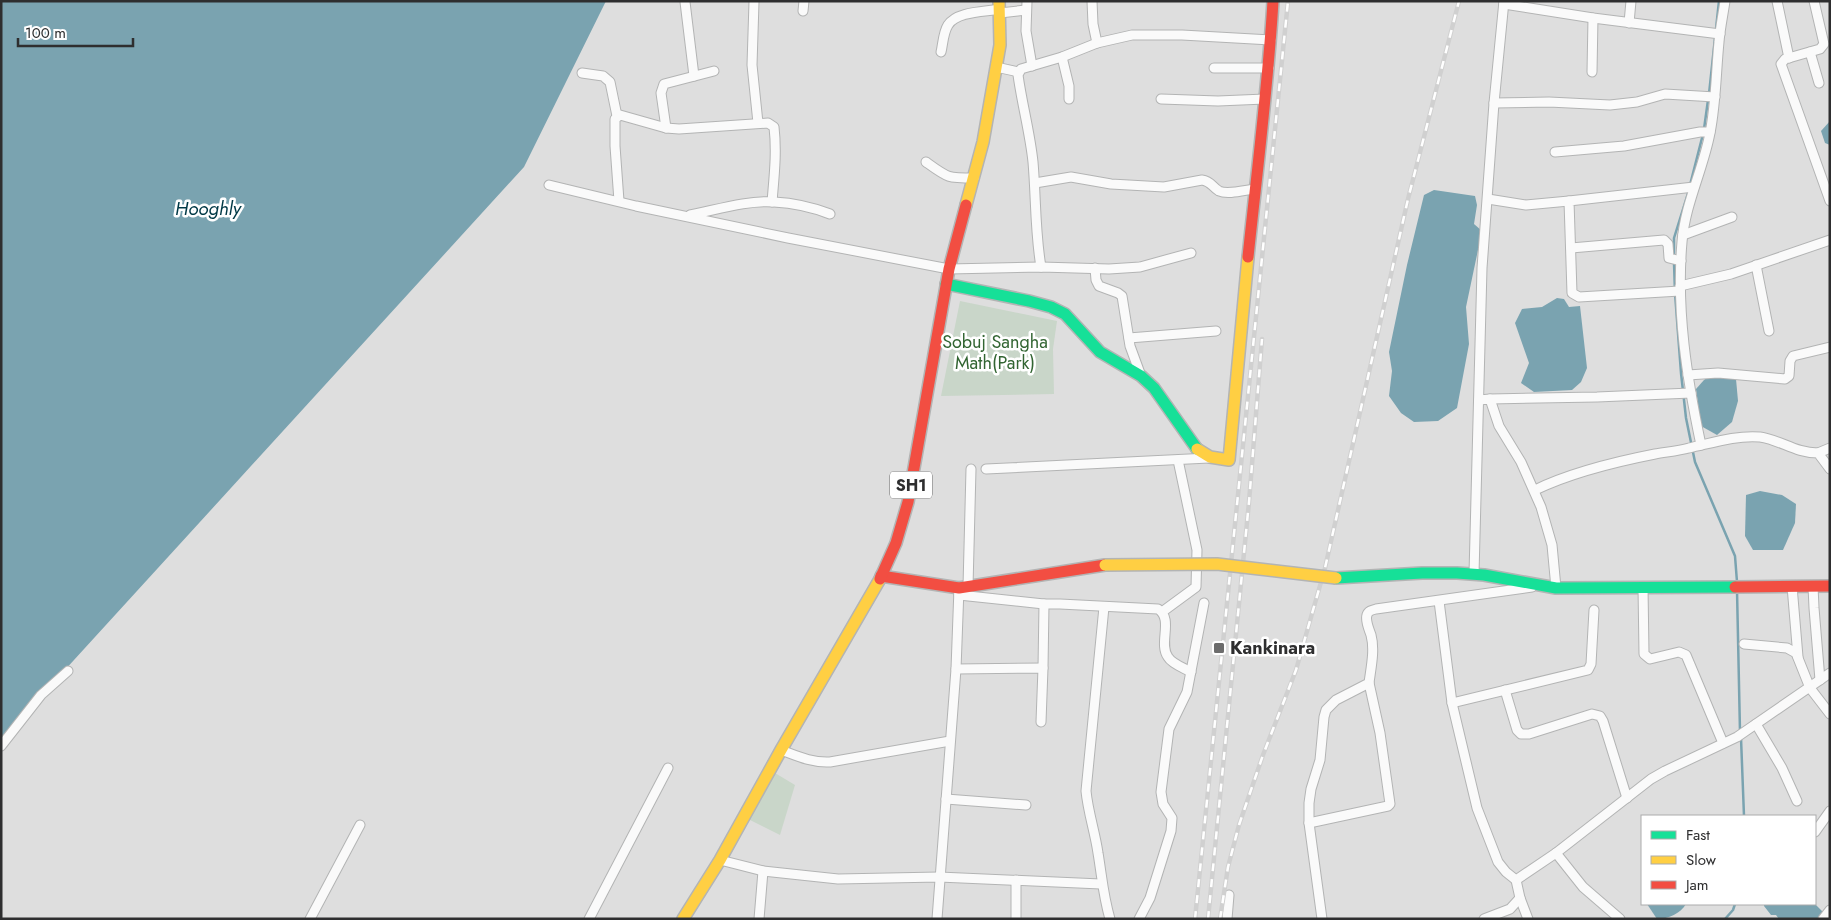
<svg xmlns="http://www.w3.org/2000/svg" width="1831" height="920" viewBox="0 0 1831 920" font-family="Jost,sans-serif">
<style>
.green{fill:#c9d6c9}
.water{fill:#7aa3b0}
.lines{fill:none;stroke-linecap:round;stroke-linejoin:round}
.stream{stroke:#7aa3b0;stroke-width:2.5}
.street-casing{stroke:#b3b4b4;stroke-width:11}
.fast-casing{stroke:#b3b4b4;stroke-width:14}
.slow-casing{stroke:#b3b4b4;stroke-width:14}
.jam-casing{stroke:#b3b4b4;stroke-width:14}
.street{stroke:#fafafa;stroke-width:9}
.fast{stroke:#16e098;stroke-width:11}
.slow{stroke:#ffcf43;stroke-width:11}
.jam{stroke:#f24e42;stroke-width:11}
.rail-casing{stroke:#d0d0d0;stroke-width:4.5}
.rail{stroke:#fff;stroke-width:2.5;stroke-dasharray:8;stroke-linecap:butt}
.slow-bridge-casing{stroke:#b3b4b4;stroke-width:14;stroke-linecap:butt}
.slow-bridge{stroke:#ffcf43;stroke-width:11}
.poi-dot{fill:#6c6c6c;stroke:#fff;stroke-width:2}
.labels{text-anchor:middle;stroke-width:5;stroke-linejoin:round;paint-order:stroke}
.shield{fill:#fff;stroke:#6d6d6d;stroke-width:1}
.shield-label{font-size:16px;font-weight:bold;fill:#2e2e2f}
.park-label{font-size:18px;fill:#326532;stroke:#fff}
.poi-label{font-size:18px;font-weight:bold;fill:#2e2e2f;stroke:#fff;text-anchor:start}
.water-label{font-size:19px;font-style:italic;fill:#003946;stroke:#fff}
</style>
<rect width="100%" height="100%" fill="#dedede"/>
<g class="green">
<path d="M960,301L1057,321L1053,349L1054,394L941,396Z"/>
<path d="M775,773L795,785L780,835L748,819Z"/>
</g>
<g class="water">
<path d="M1,1H606L524,167L53,683L1,746Z"/>
<path d="M1830,121V145L1825,143L1821,131Z"/>
<path d="M1434,190L1475,196L1477,205L1474,224L1482,231L1466,307L1469,344L1457,408L1438,421L1414,422L1401,413L1389,396L1392,371L1389,352L1407,265L1424,195Z"/>
<path d="M1557,298L1564,299L1569,307L1580,306L1587,368L1581,382L1572,390L1534,392L1521,383L1529,363L1515,323L1522,309L1542,307Z"/>
<path d="M1711,375L1736,379L1738,401L1732,422L1717,435L1701,426L1696,389L1704,380Z"/>
<path d="M1760,491L1782,495L1796,504L1795,523L1783,550H1753L1745,536L1746,495Z"/>
<path d="M1647,904H1686C1681,913 1668,919 1657,919Z"/>
<path d="M1764,904H1815L1825,914L1821,919H1779L1776,915H1771L1764,906Z"/>
</g>
<g class="lines">
<g class="stream">
<path d="M1709,94L1719,1"/>
<path d="M1704,129L1708,100"/>
<path d="M1690,185L1703,134"/>
<path d="M1674,257V238L1689,190"/>
<path d="M1674,263L1675,293L1681,373L1686,418L1695,462L1735,556L1737,582"/>
<path d="M1737,590L1740,732"/>
<path d="M1741,738L1744,816"/>
<path d="M1725,919L1733,910L1735,904"/>
</g>
<defs>
<g id="street">
<path d="M1027,1L1026,31L1032,66"/>
<path d="M1092,1L1093,24L1097,43"/>
<path d="M1777,1L1789,58"/>
<path d="M1814,1L1824,44L1820,49L1785,59L1781,64L1830,201"/>
<path d="M685,2L694,76"/>
<path d="M754,2L752,65L758,123"/>
<path d="M1504,4L1593,18L1720,34"/>
<path d="M803,11L804,1"/>
<path d="M1000,13L1026,10"/>
<path d="M1629,23L1631,1"/>
<path d="M941,52C943,44 943,33 948,25C957,11 985,12 1000,9"/>
<path d="M1810,52L1819,83"/>
<path d="M1062,57L1069,86V99"/>
<path d="M996,67L1019,72"/>
<path d="M1214,68H1269"/>
<path d="M1592,72L1593,18"/>
<path d="M582,73L603,76L610,82L617,116"/>
<path d="M1161,99L1218,101L1265,99"/>
<path d="M1494,103L1549,102L1610,105L1637,102L1665,94L1715,97"/>
<path d="M666,128L661,93L664,84L714,71"/>
<path d="M1555,152L1624,146L1700,132H1710"/>
<path d="M926,162C948,178 947,178 974,178"/>
<path d="M1035,183L1071,177L1111,184L1164,187L1202,180C1211,181 1212,187 1219,191C1228,195 1245,190 1255,189"/>
<path d="M549,185L636,206L788,238L949,269L1041,267L1109,269L1140,267L1191,253"/>
<path d="M1488,199L1526,205L1569,201"/>
<path d="M619,201L615,146V119L620,115L666,128L679,129L768,123L774,127C777,153 774,177 772,202"/>
<path d="M690,215C716,210 747,200 774,202C793,203 812,207 830,214"/>
<path d="M1683,235L1732,217"/>
<path d="M1571,248L1664,240L1668,244L1669,258L1681,261"/>
<path d="M1756,265L1769,331"/>
<path d="M1041,267C1035,232 1036,197 1033,162C1030,133 1022,104 1018,75L1021,69L1062,57L1097,43L1132,35H1182L1271,40"/>
<path d="M1095,268L1096,280L1099,286L1118,293L1122,296L1130,346L1141,376"/>
<path d="M1680,286L1731,274L1830,240"/>
<path d="M1680,291L1579,297L1572,293L1569,201L1694,187"/>
<path d="M1129,338L1216,331"/>
<path d="M1688,375L1718,373L1785,379L1789,376L1790,361L1793,356L1830,347"/>
<path d="M1490,399L1597,397L1691,393"/>
<path d="M1479,400L1490,399L1499,426L1521,462L1541,507L1552,545L1556,588"/>
<path d="M1701,445C1687,379 1676,310 1682,242C1685,204 1703,170 1710,133C1716,103 1716,72 1719,42C1720,29 1723,15 1725,1"/>
<path d="M1818,453L1830,448"/>
<path d="M986,469L1209,458"/>
<path d="M1535,490C1572,472 1614,462 1655,454C1666,452 1678,451 1689,448C1712,443 1736,435 1760,437C1781,440 1795,453 1818,453L1830,469"/>
<path d="M1474,574L1482,268L1494,103L1504,1"/>
<path d="M1792,586L1798,657"/>
<path d="M1813,586L1814,608L1820,680"/>
<path d="M968,587L971,469"/>
<path d="M1643,587L1644,654L1650,659L1679,652L1686,655L1723,743"/>
<path d="M959,595L1044,604"/>
<path d="M1439,601L1452,703L1477,808L1498,862L1506,872L1516,880L1556,853L1651,779L1665,771L1737,737L1830,673"/>
<path d="M1104,607L1086,791C1088,812 1095,832 1098,853C1102,877 1103,895 1110,919"/>
<path d="M1162,612L1196,587L1197,550L1178,460"/>
<path d="M1744,644L1787,648L1796,653L1810,688L1830,714"/>
<path d="M1043,668L1044,604H1060L1158,609C1174,619 1158,643 1168,657C1172,664 1184,668 1191,672"/>
<path d="M956,669L1043,668L1041,722"/>
<path d="M1505,690L1517,730L1521,734H1529L1592,714L1600,716L1603,721L1627,798"/>
<path d="M1452,703L1588,670L1591,664L1594,610"/>
<path d="M1756,724L1782,768L1797,801"/>
<path d="M1,746L41,695L68,671"/>
<path d="M781,750C797,756 812,763 830,762L950,741"/>
<path d="M946,799L1026,805"/>
<path d="M1309,823L1388,806L1390,804L1380,733L1369,683"/>
<path d="M1815,832L1830,811"/>
<path d="M1556,853L1583,887L1620,919"/>
<path d="M720,860L763,871L838,879L939,877L1101,884"/>
<path d="M1520,898L1528,919"/>
<path d="M310,919L360,825"/>
<path d="M589,919L668,768"/>
<path d="M759,919L763,871"/>
<path d="M937,919L956,669L959,588"/>
<path d="M1016,919V880"/>
<path d="M1139,919L1150,898L1171,831L1172,818L1163,804L1161,792L1169,729L1187,692L1204,603"/>
<path d="M1227,919L1229,895"/>
<path d="M1322,919L1309,823V803L1311,789L1320,760L1324,717L1326,710L1336,700L1369,683C1371,667 1375,650 1371,635C1369,629 1365,621 1367,615C1368,611 1372,610 1376,609L1532,587"/>
<path d="M1484,919L1510,909L1520,898L1516,880"/>
<path d="M1823,919L1830,910"/>
</g>
<g id="fast">
<path d="M946,284L1029,301L1051,307L1065,314L1100,352L1141,376L1154,388L1197,449"/>
<path d="M1336,578L1422,573H1457L1484,575L1556,588L1735,587"/>
</g>
<g id="slow">
<path d="M966,205L983,142L1000,45L999,1"/>
<path d="M1197,449L1210,457L1229,460L1248,257"/>
<path d="M683,919L720,860L781,750L880,579"/>
</g>
<g id="jam">
<path d="M1248,257C1257,171 1268,87 1273,1"/>
<path d="M881,576L959,588L1105,565"/>
<path d="M880,579L896,543L908,502L949,269L966,205"/>
<path d="M1735,587L1830,586"/>
</g>
</defs>
<use href="#street" class="street-casing"/>
<use href="#fast" class="fast-casing"/>
<use href="#slow" class="slow-casing"/>
<use href="#jam" class="jam-casing"/>
<use href="#street" class="street"/>
<use href="#fast" class="fast"/>
<use href="#slow" class="slow"/>
<use href="#jam" class="jam"/>
<defs>
<g id="rail">
<path d="M1195,919L1288,1"/>
<path d="M1208,919L1249,502L1262,339"/>
<path d="M1220,919L1228,867L1239,825L1263,755L1296,670L1325,568L1408,199L1459,1"/>
</g>
</defs>
<use href="#rail" class="rail-casing"/>
<use href="#rail" class="rail"/>
<defs>
<path id="slow-bridge" d="M1105,565L1217,564L1336,578"/>
</defs>
<use href="#slow-bridge" class="slow-bridge-casing"/>
<use href="#slow-bridge" class="slow-bridge"/>
</g>
<rect class="poi-dot" x="1213" y="642" width="12" height="12" rx="2.5"/>
<g class="labels">
<rect class="shield" x="890" y="471.5" width="42" height="27" rx="4"/>
<g class="shield-label">
<text x="911" y="491">SH1</text>
</g>
<g class="park-label">
<text x="995" y="348">Sobuj Sangha<tspan x="995" dy="21">Math(Park)</tspan></text>
</g>
<g class="poi-label">
<text x="1230" y="654">Kankinara</text>
</g>
<g class="water-label">
<text x="208" y="215">Hooghly</text>
</g>
</g>
<rect width="1831" height="920" fill="none" stroke="#2e2e2f" stroke-width="5"/>
<rect x="1641" y="815" width="175" height="90" fill="#ffffff" stroke="#ababac"/>
<rect x="1651" y="831" width="25" height="8" fill="#16e098" stroke="#ababac"/>
<text x="1686" y="840" font-size="15" fill="#2e2e2f">Fast</text>
<rect x="1651" y="856" width="25" height="8" fill="#ffcf43" stroke="#ababac"/>
<text x="1686" y="865" font-size="15" fill="#2e2e2f">Slow</text>
<rect x="1651" y="881" width="25" height="8" fill="#f24e42" stroke="#ababac"/>
<text x="1686" y="890" font-size="15" fill="#2e2e2f">Jam</text>
<path d="M18 38v8h115v-8" fill="none" stroke="#2e2e2f" stroke-width="2.5"/>
<text x="25" y="38" font-size="15" fill="#2e2e2f" stroke="#ffffff" stroke-width="4" paint-order="stroke">100 m</text>
</svg>
